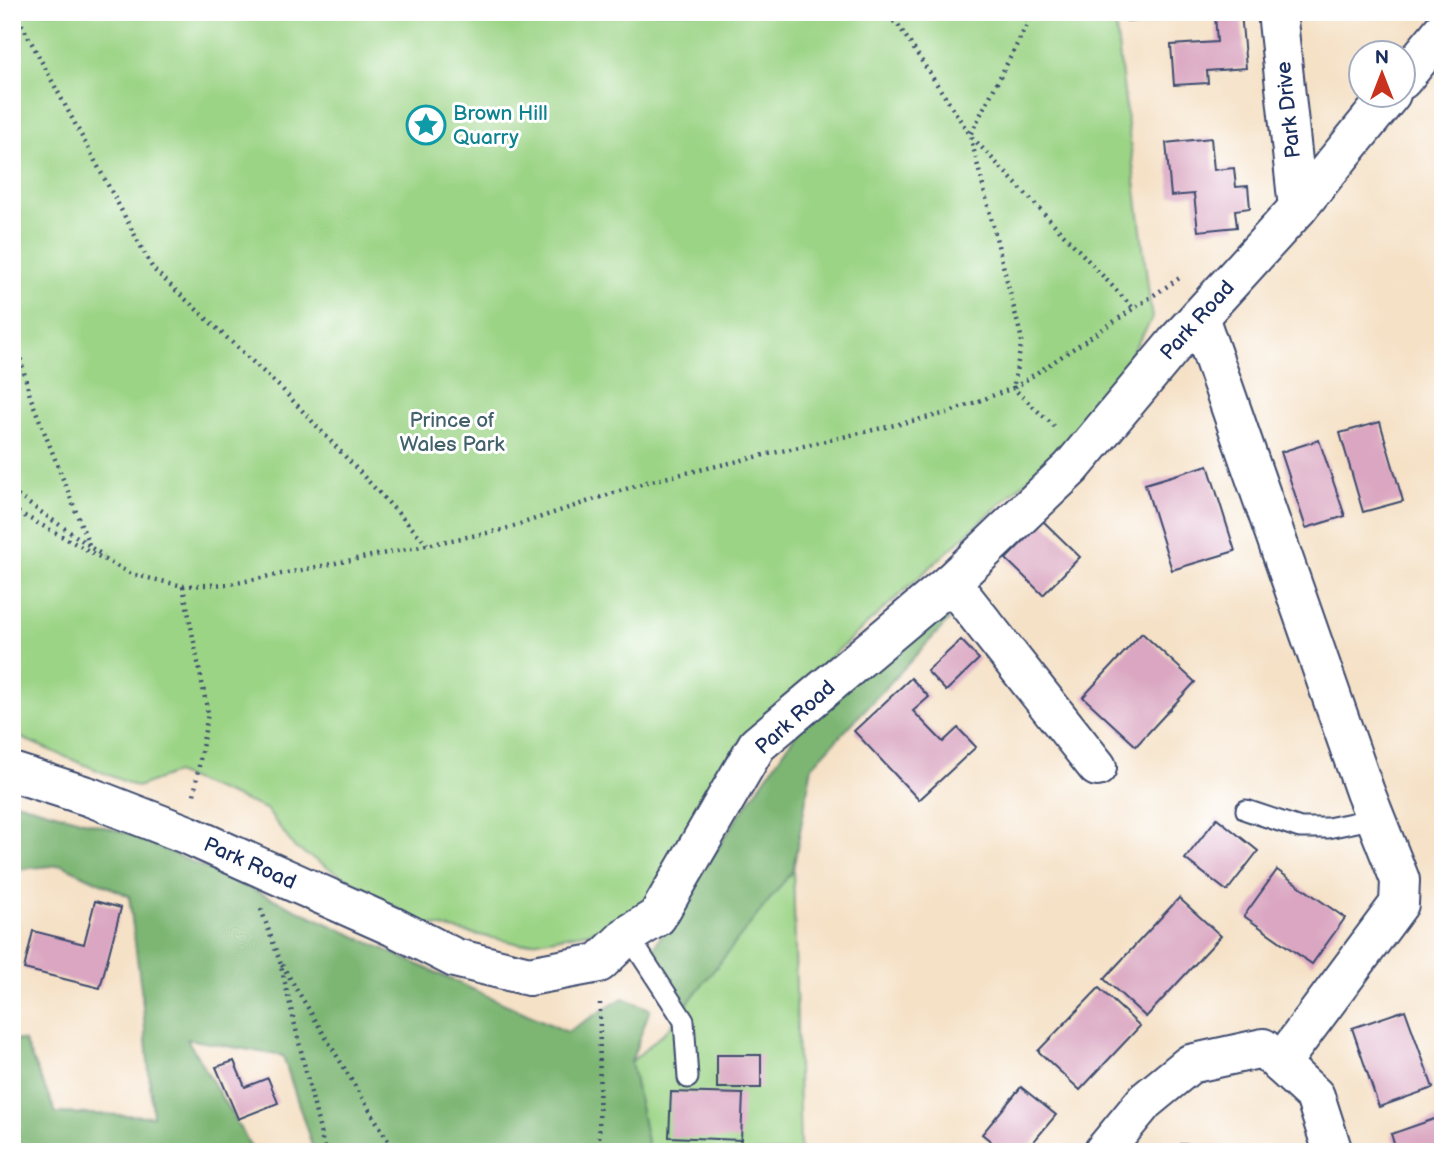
<svg xmlns="http://www.w3.org/2000/svg" width="1455" height="1164" viewBox="0 0 1455 1164" font-family="'Balsamiq Sans',sans-serif">
<style>
.green{fill:#9cd486;stroke:#5c8272;stroke-width:2}
.forest{fill:#7db673;stroke:#4c7268;stroke-width:2}
.building{fill:#daa6c1}
.lines{fill:none;stroke-linecap:round;stroke-linejoin:round}
.service-casing{stroke:#3c4a6e;stroke-width:23}
.minor-casing{stroke:#3c4a6e;stroke-width:42}
.tertiary-casing{stroke:#3c4a6e;stroke-width:42}
.path{stroke:#3c4a6e;stroke-width:4.5;stroke-dasharray:2 5;stroke-linecap:butt}
.service{stroke:#fff;stroke-width:19}
.minor{stroke:#fff;stroke-width:38}
.tertiary{stroke:#fff;stroke-width:38}
.labels{text-anchor:middle;stroke-width:6;stroke-linejoin:round;paint-order:stroke}
.street-label{font-size:21px;fill:#1b2f5e;stroke:#fff}
.culture-label{font-size:21px;fill:#0d838f;stroke:#fff;text-anchor:start}
.park-label{font-size:21px;fill:#42616a;stroke:#fff}
</style>
<rect width="100%" height="100%" fill="#fff"/>
<filter id="ink" filterUnits="userSpaceOnUse"><feTurbulence type="fractalNoise" baseFrequency=".0143" numOctaves="2"/><feDisplacementMap in="SourceGraphic" scale="14" xChannelSelector="R" yChannelSelector="G"/><feConvolveMatrix kernelMatrix="1 2 1 2 8 2 1 2 1" color-interpolation-filters="sRGB"/></filter>
<filter id="wash" filterUnits="userSpaceOnUse"><feTurbulence type="fractalNoise" baseFrequency=".00686" numOctaves="4" result="noise"/><feDisplacementMap in="SourceGraphic" scale="28" xChannelSelector="R" yChannelSelector="G"/><feGaussianBlur stdDeviation="1.57" result="paint"/><feColorMatrix in="noise" values="0 0 0 0 0 0 0 0 0 0 0 0 0 0 0 0 0 1.4 0 .05"/><feComposite in="paint" operator="in"/></filter>
<g filter="url(#wash)">
<rect width="100%" height="100%" fill="#f5e1c6"/>
<g class="green">
<path d="M12,12H1114L1152,319L1089,424L744,735L640,923L521,944L423,923L295,848L266,809L175,773L137,787L12,734Z"/>
<path d="M793,865L800,1152H649L631,1062L668,1029Z"/>
</g>
<g class="forest">
<path d="M937,608L949,620L812,766L793,870L683,1009L650,953L734,823L803,724Z"/>
<path d="M12,801L130,834L567,1032L623,998L650,1009L631,1062L649,1152H314L283,1056L187,1039L254,1152H12V1039L24,1041L56,1113L153,1116L142,996L129,896L62,865L12,870Z"/>
</g>
<g id="blocks">
<g class="building">
<path d="M1126,12H1161L1162,19L1127,21Z"/>
<path d="M1241,13L1246,68L1207,71L1208,83L1174,85L1171,45L1217,42L1215,15Z"/>
<path d="M1211,138L1214,170L1234,168L1236,187L1248,186L1250,208L1235,210L1237,227L1198,231L1194,194L1171,196L1166,143Z"/>
<path d="M1380,422L1403,501L1363,512L1340,433Z"/>
<path d="M1319,440L1345,516L1306,528L1281,452Z"/>
<path d="M1208,465L1235,551L1172,570L1145,484Z"/>
<path d="M1443,491V529H1438L1437,492Z"/>
<path d="M1043,521L1080,557L1043,595L1006,559Z"/>
<path d="M1142,633L1195,682L1136,746L1083,697Z"/>
<path d="M961,640L979,659L946,691L927,671Z"/>
<path d="M911,678L929,697L913,711L943,742L958,728L976,747L919,800L854,731Z"/>
<path d="M1217,818L1258,851L1227,891L1185,859Z"/>
<path d="M1277,870L1345,918L1312,964L1244,916Z"/>
<path d="M1179,898L1221,936L1146,1017L1104,979Z"/>
<path d="M95,901L121,908L100,988L24,969L33,931L84,944Z"/>
<path d="M1099,988L1140,1026L1080,1090L1038,1051Z"/>
<path d="M1405,1010L1433,1088L1379,1107L1352,1028Z"/>
<rect x="717" y="1055" width="44" height="33"/>
<path d="M234,1061L245,1087L268,1078L278,1103L238,1119L216,1067Z"/>
<path d="M1021,1087L1056,1115L1025,1152H1004L982,1134Z"/>
<path d="M671,1092L743,1094L741,1140L669,1137Z"/>
<path d="M1443,1116V1152H1397L1391,1134Z"/>
<path d="M1181,1144L1265,1149V1152H1181Z"/>
</g>
</g>
</g>
<g filter="url(#ink)">
<use href="#blocks" fill-opacity="0" stroke="#3c4a6e" stroke-width="2"/>
<g class="lines">
<defs>
<g id="service">
<path d="M1246,810L1300,828H1328L1376,818"/>
<path d="M628,935L684,1021L688,1078"/>
</g>
<g id="minor">
<path d="M1277,12L1298,208"/>
<path d="M1199,317L1365,792L1400,880L1399,904L1280,1064"/>
<path d="M951,582L1097,767"/>
<path d="M1103,1152L1145,1101L1190,1064L1263,1048L1315,1096L1333,1152"/>
</g>
<g id="tertiary">
<path d="M1402,80L1443,30"/>
<path d="M12,772L90,797L188,835L394,927L455,958L529,976L599,963L628,935L657,917L757,745L951,582L1071,468L1178,340L1298,208L1391,94"/>
</g>
</defs>
<use href="#service" class="service-casing"/>
<use href="#minor" class="minor-casing"/>
<use href="#tertiary" class="tertiary-casing"/>
<g class="path">
<path d="M15,12L153,269L282,389L427,544"/>
<path d="M874,12L897,23L970,135L1022,340L1013,388"/>
<path d="M1028,12L1027,25L970,135L1133,308"/>
<path d="M12,325L30,396L90,547L104,556"/>
<path d="M1014,388L1181,277"/>
<path d="M12,492L90,546"/>
<path d="M12,509L131,574L183,586L231,584L502,530L647,482L947,413L1013,388L1055,427"/>
<path d="M183,586L208,713L194,795"/>
<path d="M261,909L280,962L325,1152"/>
<path d="M282,965L395,1152"/>
<path d="M599,1152L600,1002"/>
</g>
<use href="#service" class="service"/>
<use href="#minor" class="minor"/>
<use href="#tertiary" class="tertiary"/>
</g>
</g>
<defs>
<symbol id="sight-ring" viewBox="-11 -11 22 22"><circle r="9.5" fill="#fff" stroke="#0f9aa8" stroke-width="1.5"/><path d="M0-6L1.8-2.2L6-1.7L2.9 1.2L3.7 5.4L0 3.3L-3.7 5.4L-2.9 1.2L-6-1.7L-1.8-2.2Z" fill="#0f9aa8"/></symbol>
</defs>
<g fill-rule="evenodd">
<use href="#sight-ring" x="404" y="103" width="44" height="44"/>
</g>
<g class="labels">
<g class="street-label">
<text transform="translate(1288 110) rotate(-96)" y="7">Park Drive</text>
<text transform="translate(1197 320) rotate(-48)" y="7">Park Road</text>
<text transform="translate(795 717) rotate(-42)" y="7">Park Road</text>
<text transform="translate(250 863) rotate(24)" y="7">Park Road</text>
</g>
<g class="culture-label">
<text x="453" y="120">Brown Hill<tspan x="453" dy="24">Quarry</tspan></text>
</g>
<g class="park-label">
<text x="452" y="427">Prince of<tspan x="452" dy="24">Wales Park</tspan></text>
</g>
</g>
<rect width="1455" height="1164" fill="none" stroke="#fff" stroke-width="42"/>
<g transform="translate(1382 74)"><circle r="33" fill="#ffffff" stroke="#a4acbf" stroke-width="2"/>
<path d="M0-5L12 26L0 18L-12 26Z" fill="#c8321e"/>
<text y="-10" font-size="19" font-weight="bold" text-anchor="middle" fill="#1b2f5e">N</text>
</g>
</svg>
